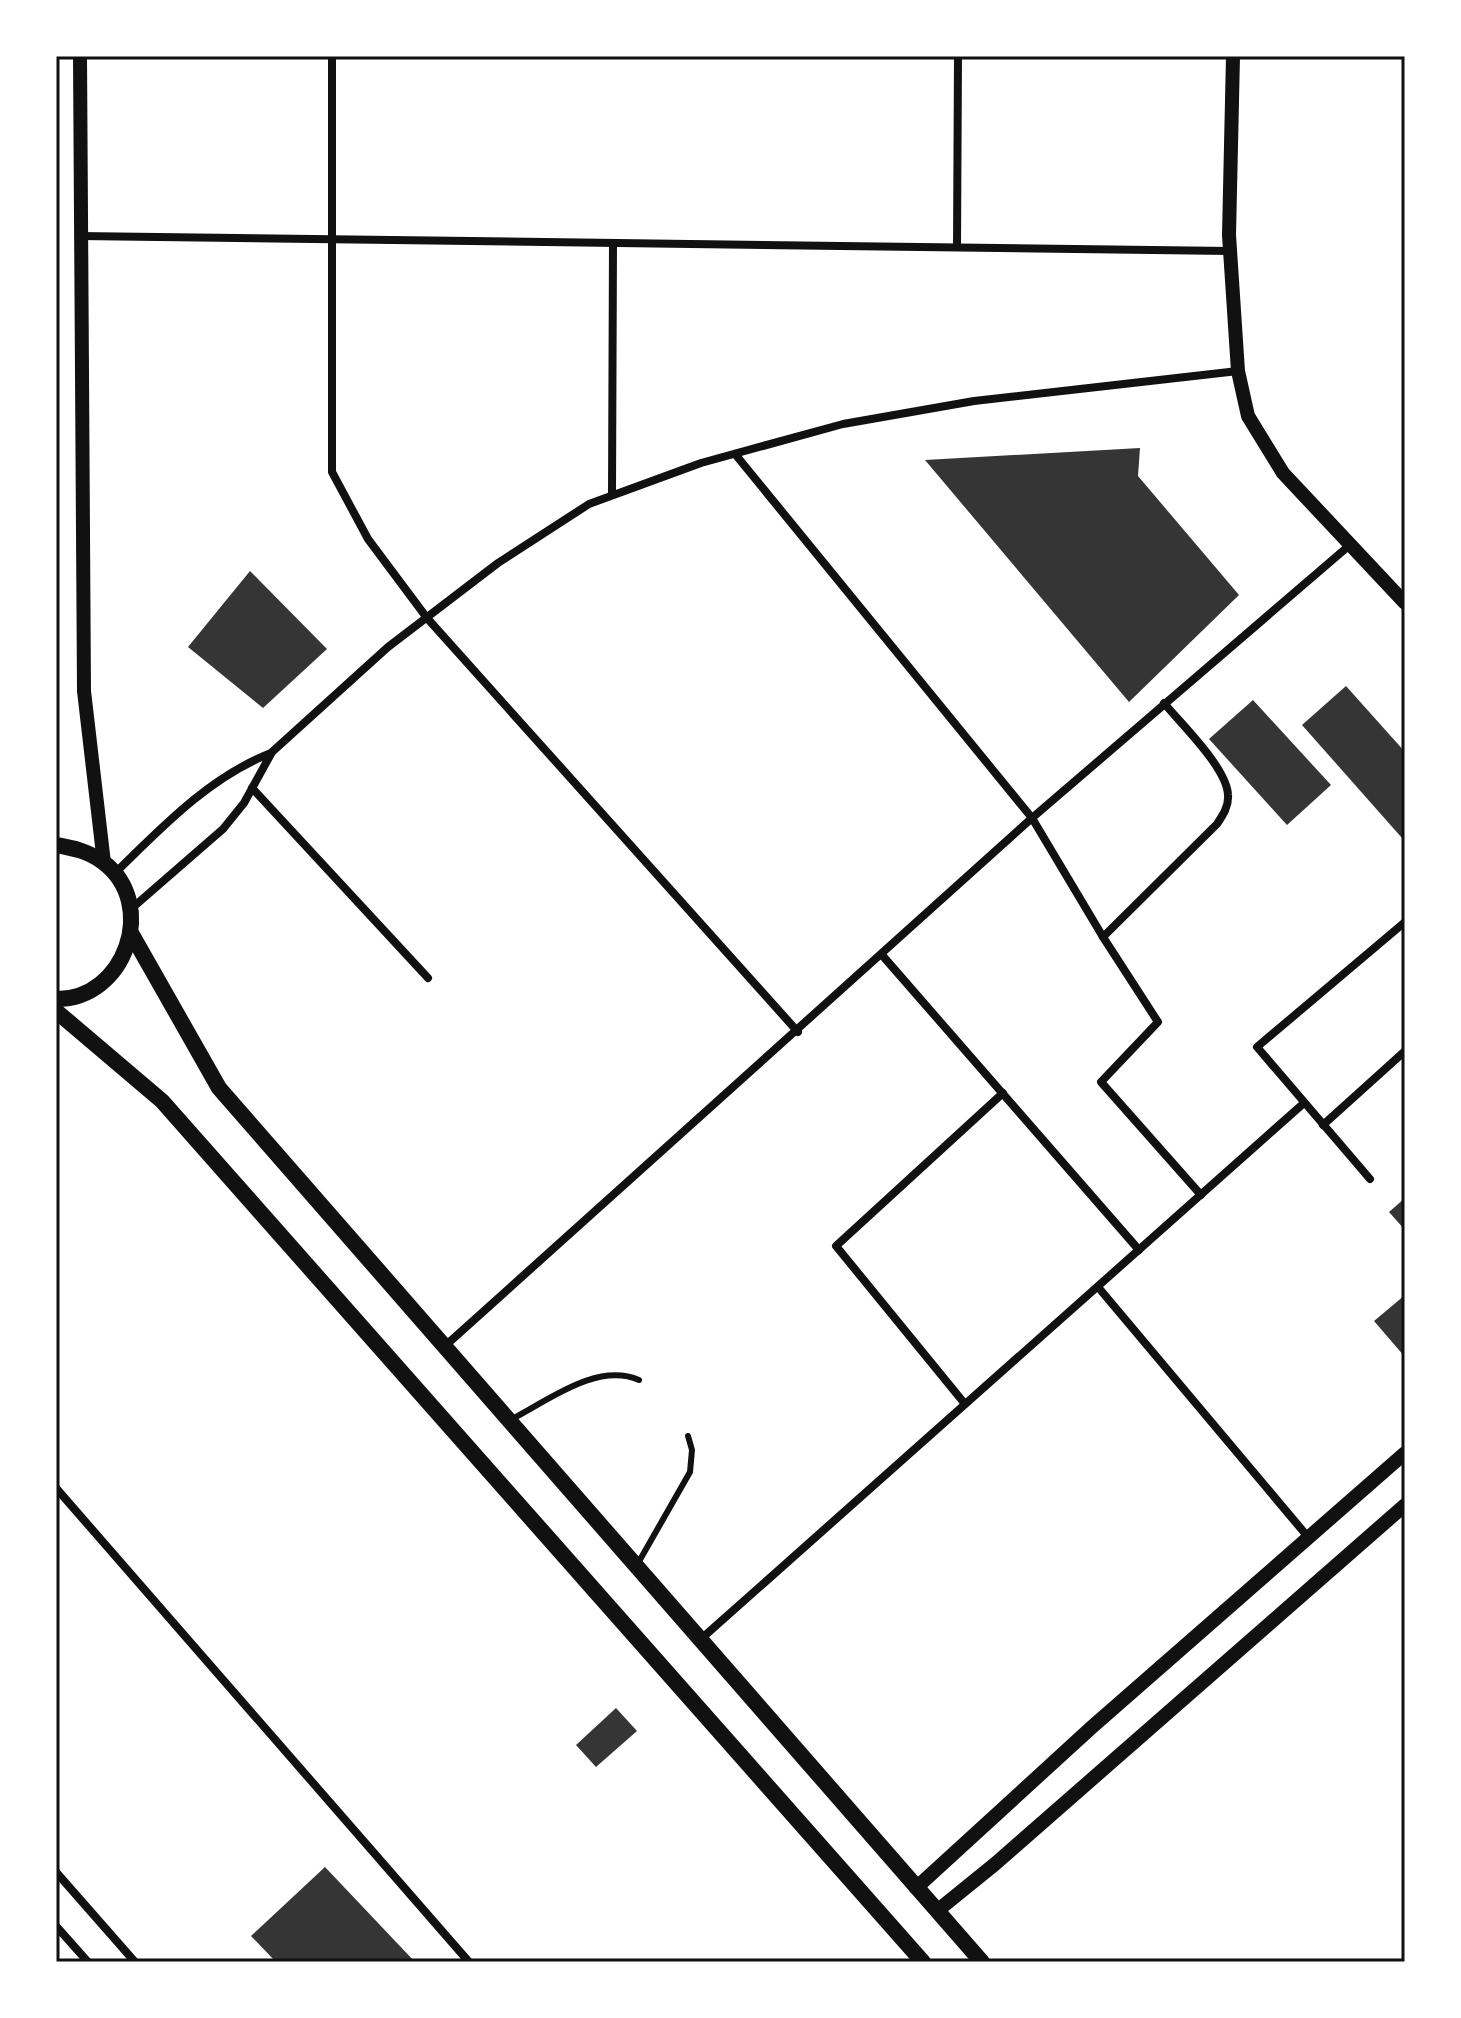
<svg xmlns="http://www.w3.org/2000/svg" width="1461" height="2018" viewBox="0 0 1461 2018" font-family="'Space Grotesk',sans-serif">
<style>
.building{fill:#353535}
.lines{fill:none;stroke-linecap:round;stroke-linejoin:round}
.service{stroke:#111;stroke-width:6}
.minor{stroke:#111;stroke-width:8}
.tertiary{stroke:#111;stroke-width:14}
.secondary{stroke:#111;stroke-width:16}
.neatline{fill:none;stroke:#111;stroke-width:3}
</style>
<rect width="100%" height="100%" fill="#fff"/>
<g class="building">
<path d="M1140,448L1138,476L1239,595L1129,702L925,460Z"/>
<path d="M250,571L327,649L263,708L188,647Z"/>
<path d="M1346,686L1405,752L1402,838L1302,725Z"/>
<path d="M1253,700L1331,785L1287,825L1209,739Z"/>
<path d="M1405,1198V1230L1389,1212Z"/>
<path d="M1405,1295V1357L1374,1321Z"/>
<path d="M616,1708L637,1731L596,1767L576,1745Z"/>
<path d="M325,1867L415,1962H276L251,1936Z"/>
</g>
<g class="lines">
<g class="service">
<path d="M512,1419C549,1400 597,1362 639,1380"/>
<path d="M637,1565L690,1472L692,1450L688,1436"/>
</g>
<g class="minor">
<path d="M332,56V472L368,539L427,618L798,1032"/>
<path d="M79,236L1230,251"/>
<path d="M957,247L958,56"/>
<path d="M735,454L1032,818L1103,937L1217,824C1223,815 1229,806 1228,795C1227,768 1182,725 1164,703"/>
<path d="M612,495L613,243"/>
<path d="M252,788L428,978"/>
<path d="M114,874C161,828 209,777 271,753"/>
<path d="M131,909L223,829L244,803L272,752L388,647L498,563L589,504L701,463L843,424L974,401L1238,371"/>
<path d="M1103,937L1158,1022L1101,1082L1201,1195"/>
<path d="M882,955L1139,1250"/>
<path d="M1323,1125L1405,1051"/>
<path d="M1370,1179L1257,1047L1405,922"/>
<path d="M1098,1287L1308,1537"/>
<path d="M445,1346L1032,818L1351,544"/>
<path d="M965,1404L836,1246L1003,1093"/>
<path d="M56,1488L469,1962"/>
<path d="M701,1639L1304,1103"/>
<path d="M56,1872L135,1962"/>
<path d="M56,1926L88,1962"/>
</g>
<g class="tertiary">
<path d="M80,56L84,691L104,863"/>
<path d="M1233,56L1229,235L1238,371L1248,416L1283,473L1405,603"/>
<path d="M916,1888L1092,1727L1405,1453"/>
<path d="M937,1911L995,1864L1405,1505"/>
</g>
<g class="secondary">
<path d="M56,845C73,848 88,851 103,862C159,904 125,1000 56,999"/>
<path d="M131,933L219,1088L982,1962"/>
<path d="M56,1011L162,1101L923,1962"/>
</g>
</g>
<rect width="1461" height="2018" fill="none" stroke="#ffffff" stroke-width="116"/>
<rect x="58" y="58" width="1345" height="1902" class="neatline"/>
</svg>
